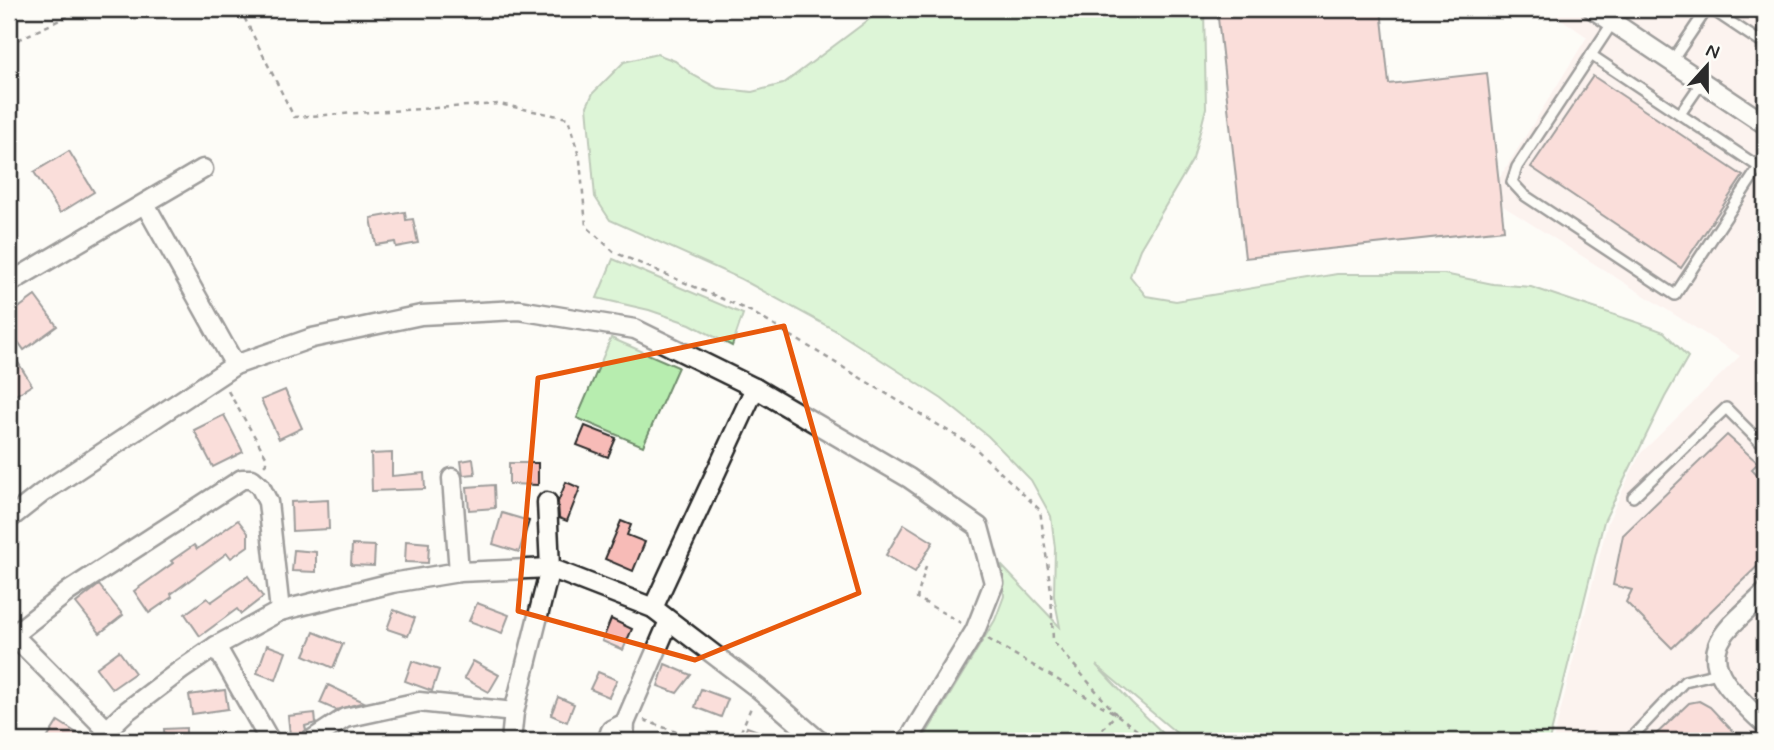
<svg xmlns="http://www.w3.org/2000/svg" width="1774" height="750" viewBox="0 0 1774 750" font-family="Mynerve,sans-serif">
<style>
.built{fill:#fbe8e4}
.green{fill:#b7edaf;stroke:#718c6d;stroke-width:2}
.building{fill:#f7bbb7;stroke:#2b2b2b;stroke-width:2}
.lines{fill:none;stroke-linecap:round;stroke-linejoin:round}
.lane-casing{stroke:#2b2b2b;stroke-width:14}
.street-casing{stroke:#2b2b2b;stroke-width:23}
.path{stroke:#2b2b2b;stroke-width:2.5;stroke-dasharray:5 5;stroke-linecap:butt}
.lane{stroke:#fdfcf7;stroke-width:9}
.street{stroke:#fdfcf7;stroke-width:18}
.marked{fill:none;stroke:#e8590c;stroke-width:5;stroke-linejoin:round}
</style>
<rect width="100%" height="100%" fill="#fdfcf7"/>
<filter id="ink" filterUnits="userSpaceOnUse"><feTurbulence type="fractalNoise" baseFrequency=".0143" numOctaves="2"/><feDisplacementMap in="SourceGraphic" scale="14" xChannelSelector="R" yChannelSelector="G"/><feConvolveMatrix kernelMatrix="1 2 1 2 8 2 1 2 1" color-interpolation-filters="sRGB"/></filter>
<g filter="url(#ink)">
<path class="built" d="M1547,9H1765V741H1553L1608,522L1627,481L1640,454L1740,356L1503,206L1497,182L1587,37Z"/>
<g class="green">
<path d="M883,9H1204L1206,108L1193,159L1140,249L1130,276L1146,296L1176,301L1337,274H1444L1493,284L1531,287L1645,325L1664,332L1688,357L1665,397L1604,521L1549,741H1186L1096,665L1132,703L1171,741H922L995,620L1004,596L1002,566L1060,627L1054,596L1055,548L1051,516L1031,480L988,436L942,399L833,329L741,279L610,220L595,197L587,106L593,93L624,62L657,54L675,61L693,75L717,88L752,92L783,84Z"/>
<path d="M613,259L743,314L732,346L690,324L649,310L597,298Z"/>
<path d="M611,338L678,367L643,446L577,418Z"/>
</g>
<g class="building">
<path d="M1217,9H1381L1389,84L1487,73L1504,230L1245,258Z"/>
<path d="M1593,76L1743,176L1681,268L1531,167Z"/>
<path d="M69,151L94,192L60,213L34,172Z"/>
<path d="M405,212L406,220L413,219L418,243L396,247L395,242L376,245L371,218Z"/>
<path d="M35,296L57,326L24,350L9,329V315Z"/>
<path d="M9,348L32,385L9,399Z"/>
<path d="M285,390L302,428L279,439L261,400Z"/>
<path d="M224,415L243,452L213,467L194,430Z"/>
<path d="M585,426L616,438L608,457L577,445Z"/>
<path d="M1727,435L1758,463L1752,469L1765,483V559L1672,648L1626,602L1632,590L1613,585L1623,535Z"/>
<path d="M392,453V476L424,473L425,489L372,491L371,454Z"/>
<path d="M473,459L475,474L463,475L461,461Z"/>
<path d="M509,463H538V485L509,484Z"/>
<path d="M566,482L580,488L567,521L559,518L558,502Z"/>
<path d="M494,485L495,508L469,510L467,487Z"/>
<path d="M328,500L329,529L292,531L291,502Z"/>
<path d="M502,513L529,521L519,552L493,544Z"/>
<path d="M238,520L248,533V546L231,558L227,553L171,594L172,597L149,613L134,591L173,563L171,561L194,545L197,549Z"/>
<path d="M621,521L631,525L627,535L645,542L633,571L605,559Z"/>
<path d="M904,524L933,542L915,572L886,555Z"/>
<path d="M406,541L429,543L428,563L405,562Z"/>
<path d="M352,545L375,546L374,566L351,565Z"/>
<path d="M294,550L316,552V572L292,571Z"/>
<path d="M248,576L263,597L241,614L237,609L200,636L185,614L207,598L211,602Z"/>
<path d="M99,585L123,615L100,633L76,603Z"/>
<path d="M477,603L509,615L502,633L469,621Z"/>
<path d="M394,610L415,618L408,636L387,629Z"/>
<path d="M611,619L632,629L623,650L602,641Z"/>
<path d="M314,632L343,644L333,668L304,655Z"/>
<path d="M267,645L286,652L276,680L257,673Z"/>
<path d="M119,651L135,673L112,689L96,668Z"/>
<path d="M412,661L439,670L432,691L405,681Z"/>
<path d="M473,661L499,675L489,692L464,678Z"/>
<path d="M665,664L691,675L677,693L658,686Z"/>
<path d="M598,672L617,680L609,697L590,689Z"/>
<path d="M328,685L364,702L336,710L320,703Z"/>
<path d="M701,689L728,699L721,717L695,707Z"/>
<path d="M225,690L228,709L192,714L189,695Z"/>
<path d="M558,697L574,704L567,722L551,715Z"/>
<path d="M1699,701L1710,707L1742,741H1649L1689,703Z"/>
<path d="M315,713L316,723L305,726L306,730L301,734L290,735L288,716Z"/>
<path d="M58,721L89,741H55L48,737Z"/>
<path d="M747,727L782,740V741H751L743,737Z"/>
<path d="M186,728V741H165L164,729Z"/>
</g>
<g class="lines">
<defs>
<g id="lane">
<path d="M1711,9L1765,45"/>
<path d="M1613,22L1517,167L1512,182L1524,195L1675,295L1765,158"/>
<path d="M1591,55L1759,167"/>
<path d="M1672,61L1707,9"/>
<path d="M1680,114L1702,82"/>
<path d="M1633,497L1726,408L1765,447"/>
<path d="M1628,741L1685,681L1718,673"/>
</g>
<g id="street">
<path d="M1593,9L1765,124"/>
<path d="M145,204L235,365"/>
<path d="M9,283L203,169"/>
<path d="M452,478L459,572"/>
<path d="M9,519L42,493L235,365L312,338L421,315L519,310L635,329L755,388L909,478L979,527L994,583L975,631L908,741"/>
<path d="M1765,593C1732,626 1692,648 1734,693C1744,704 1754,715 1765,724"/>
<path d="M653,608L755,388"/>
<path d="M9,631L107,730"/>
<path d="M13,635L69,591L242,479H252L260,486L268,502L280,611"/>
<path d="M216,646L270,741"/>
<path d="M101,741L107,730L127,711L181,670L216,646L280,611L392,583L459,572L550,568L653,608L759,689L819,741"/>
<path d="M310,741L345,718L419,702L514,712L550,568L547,502"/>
<path d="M511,741L514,712"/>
<path d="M607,741L611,730L625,723"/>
<path d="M624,741L625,723L669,621"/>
</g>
</defs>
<use href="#lane" class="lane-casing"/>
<use href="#street" class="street-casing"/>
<g class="path">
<path d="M240,9L294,117L499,104L568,118L580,160L586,226L614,252L750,311L973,446L1040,510L1051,591L1053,641L1116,714L1092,741"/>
<path d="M9,44L83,9"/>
<path d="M228,391L266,456V463L262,467"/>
<path d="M926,566L917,598L961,623"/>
<path d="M988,639L1116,714L1151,741"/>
<path d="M644,720L700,741"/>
<path d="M737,741L752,705"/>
</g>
<use href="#lane" class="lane"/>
<use href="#street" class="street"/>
</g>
</g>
<path d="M0 0H1774V750H0ZM784,326L859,593L695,660L518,611L538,378Z" fill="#fdfcf7" fill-opacity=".55" fill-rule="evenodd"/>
<path class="marked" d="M784,326L859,593L695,660L518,611L538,378Z"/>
<rect width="1774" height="750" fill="none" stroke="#fdfcf7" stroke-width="35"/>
<rect x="18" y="18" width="1739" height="715" fill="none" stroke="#2b2b2b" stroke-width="2.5" filter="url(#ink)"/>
<g transform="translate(1707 66) rotate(21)" stroke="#fdfcf7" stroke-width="5" paint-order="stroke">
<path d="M0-5L12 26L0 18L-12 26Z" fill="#2b2b2b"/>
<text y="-10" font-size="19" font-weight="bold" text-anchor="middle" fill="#2b2b2b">N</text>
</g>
</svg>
